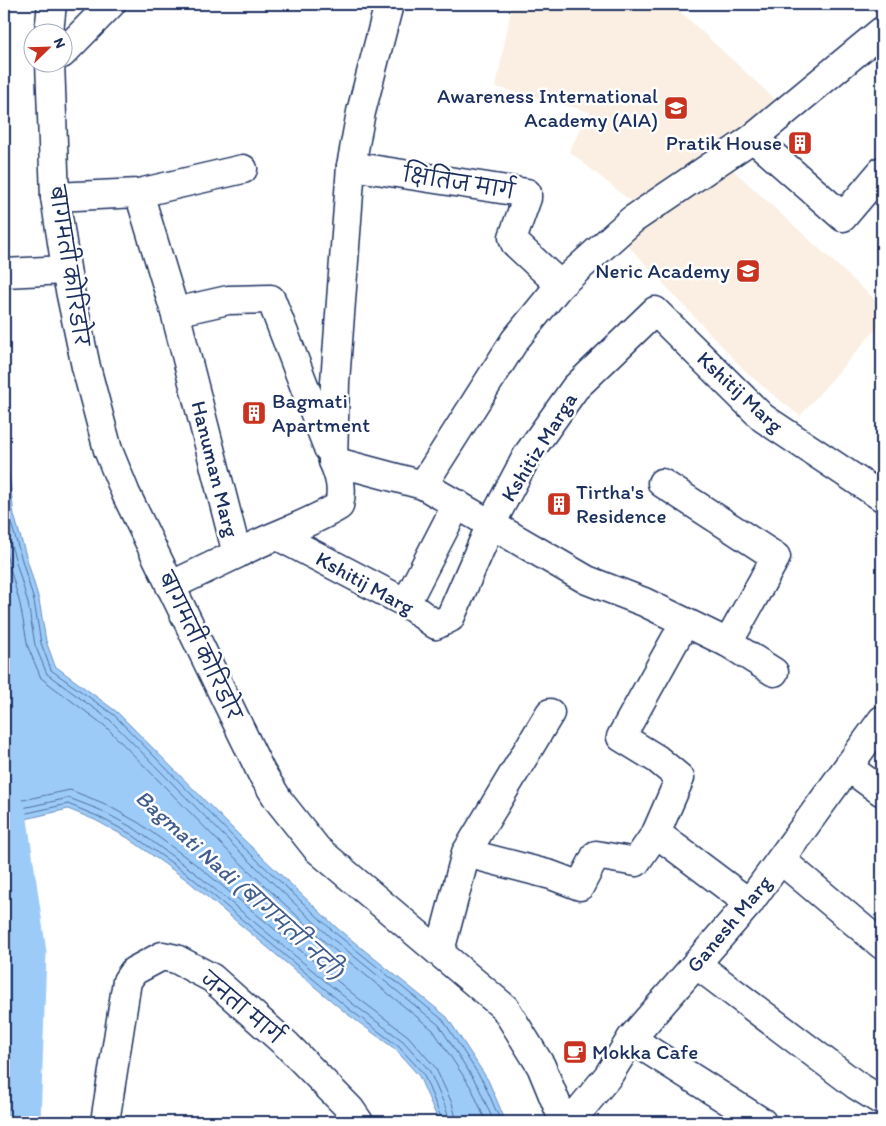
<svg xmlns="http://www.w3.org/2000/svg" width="886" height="1126" viewBox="0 0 886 1126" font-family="Itim,'Playpen Sans Deva',sans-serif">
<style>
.built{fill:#faefe2}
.water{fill:#9dcbf8;stroke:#698dba}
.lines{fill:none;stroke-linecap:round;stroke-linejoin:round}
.shore{stroke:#4f6d9c;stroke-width:1}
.river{stroke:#9dcbf8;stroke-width:45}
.minor-casing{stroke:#1b2f5e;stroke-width:31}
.major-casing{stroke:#1b2f5e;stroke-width:31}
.minor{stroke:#fff;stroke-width:28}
.major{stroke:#fff;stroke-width:28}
.labels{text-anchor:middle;stroke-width:5;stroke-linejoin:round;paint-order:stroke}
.poi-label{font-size:21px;fill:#1b2f5e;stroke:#fff;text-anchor:end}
.street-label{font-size:21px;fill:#1b2f5e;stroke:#fff}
.water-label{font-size:22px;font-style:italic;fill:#425e8c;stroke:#fff}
</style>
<rect width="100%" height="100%" fill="#fff"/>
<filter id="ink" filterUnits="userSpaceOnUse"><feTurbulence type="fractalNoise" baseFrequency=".02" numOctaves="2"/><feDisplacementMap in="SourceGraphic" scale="10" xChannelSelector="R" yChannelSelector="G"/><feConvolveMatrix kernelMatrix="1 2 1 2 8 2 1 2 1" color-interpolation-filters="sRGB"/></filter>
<g filter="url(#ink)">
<g class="built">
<path d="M512,4H672L781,105L639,208L569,151L590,112L496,87Z"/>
<path d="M722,160L882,306V322L800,416L749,375L620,237Z"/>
</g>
<path class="water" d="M4,433L14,515L39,600L46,641L55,666L117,712L243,839L338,929L447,1017L488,1080L506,1122H439L419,1076L395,1049L346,1013L187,880L128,838L95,820L68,809L4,824Z"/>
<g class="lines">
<g class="shore">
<path d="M4,474L9,516L34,601L41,643L51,670L114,715L239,843L334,932L443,1020L484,1083L501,1122"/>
<path d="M4,521L28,603L35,645L47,674L110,720L235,847L330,937L439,1025L478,1086L494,1122"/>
<path d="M4,547L20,604L28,647L41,678L105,726L230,853L325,942L433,1030L472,1089L486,1122"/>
<path d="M4,804L70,790L103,803L139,823L198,866L358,998L408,1036L435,1067L452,1103L457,1122"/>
<path d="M4,812L69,798L100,810L135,829L194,872L353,1004L403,1041L429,1070L445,1106L450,1122"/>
<path d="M4,818L68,804L97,816L131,834L190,876L349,1009L398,1046L423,1073L443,1122"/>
</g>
<path class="river" d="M4,814L24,954L18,1122"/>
<defs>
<g id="minor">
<path d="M882,31L753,138L843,217L882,171"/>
<path d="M62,54L111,4"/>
<path d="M351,166L527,193V198L513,237L515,243L560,285L515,340L423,485"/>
<path d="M139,193L175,312L228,300L271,299L328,448"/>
<path d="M55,197L139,193L243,169"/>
<path d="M4,273L66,270"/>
<path d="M560,285L632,220L753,138"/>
<path d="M333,461L335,382L351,166L361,112L389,4"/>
<path d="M662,483L776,557L728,643"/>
<path d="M278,536L406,603L436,625L450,618L491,524L528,454L575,388L655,311L763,418L882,497"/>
<path d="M237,554C270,536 306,526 339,506C343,489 340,477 333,461L423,485L587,580L644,602L728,643L774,672"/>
<path d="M170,586L237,554L175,312"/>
<path d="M406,603L457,504"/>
<path d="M848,767L882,792"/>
<path d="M656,833L749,903"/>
<path d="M466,853L551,875L580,886L596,855L636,862L656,833L680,778L657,759L621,737L685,622"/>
<path d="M781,860L882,945"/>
<path d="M440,951L466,853L550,713"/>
<path d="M696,964L856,1085L882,1101"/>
<path d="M631,1039L762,1122"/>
<path d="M570,1122L608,1076L631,1039L749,903L882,720"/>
</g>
<g id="major">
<path d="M49,32L52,4"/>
<path d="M50,62L55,197L68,281L86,367L108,450L126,494L261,772L279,801L317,849L505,1008L541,1066L564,1122"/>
<path d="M105,1122L127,981L134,971L162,956L176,959L212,978L287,1045L350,1109L359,1122"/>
</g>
</defs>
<use href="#minor" class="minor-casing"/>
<use href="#major" class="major-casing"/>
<use href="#minor" class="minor"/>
<use href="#major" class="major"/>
</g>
</g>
<defs>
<symbol id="school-square" viewBox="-11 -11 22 22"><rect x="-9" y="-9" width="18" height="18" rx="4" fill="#c8321e" stroke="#fff"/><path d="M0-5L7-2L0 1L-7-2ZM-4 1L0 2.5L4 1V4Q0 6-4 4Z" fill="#fff"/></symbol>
<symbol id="building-square" viewBox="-11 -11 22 22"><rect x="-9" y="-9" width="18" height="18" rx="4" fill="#c8321e" stroke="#fff"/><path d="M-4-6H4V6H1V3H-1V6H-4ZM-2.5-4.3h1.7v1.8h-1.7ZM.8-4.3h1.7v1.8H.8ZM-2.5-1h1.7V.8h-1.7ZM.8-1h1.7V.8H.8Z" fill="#fff"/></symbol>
<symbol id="cafe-square" viewBox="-11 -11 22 22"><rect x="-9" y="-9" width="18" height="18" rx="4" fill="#c8321e" stroke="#fff"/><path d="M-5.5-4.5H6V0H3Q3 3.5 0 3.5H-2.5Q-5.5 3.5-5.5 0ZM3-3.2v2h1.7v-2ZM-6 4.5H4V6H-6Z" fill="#fff"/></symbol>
</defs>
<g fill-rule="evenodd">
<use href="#school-square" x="662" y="94" width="28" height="28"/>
<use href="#building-square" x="786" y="129" width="28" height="28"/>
<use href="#school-square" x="734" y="257" width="28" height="28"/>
<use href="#building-square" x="240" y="399" width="28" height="28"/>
<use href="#building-square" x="545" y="490" width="28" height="28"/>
<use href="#cafe-square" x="561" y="1038" width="28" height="28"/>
</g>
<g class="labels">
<g class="poi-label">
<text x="658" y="103">Awareness International<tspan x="658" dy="24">Academy (AIA)</tspan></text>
<text x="782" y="150">Pratik House</text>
<text x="730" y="278">Neric Academy</text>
<text x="272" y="408" text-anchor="start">Bagmati<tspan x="272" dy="24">Apartment</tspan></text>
<text x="576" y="499" text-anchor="start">Tirtha's<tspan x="576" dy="24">Residence</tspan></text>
<text x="592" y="1059" text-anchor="start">Mokka Cafe</text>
</g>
<g class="street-label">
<text transform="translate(459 183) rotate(9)" y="7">क्षितिज मार्ग</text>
<text transform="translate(69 266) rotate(81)" y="7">बागमती कोरिडोर</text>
<text transform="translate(740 392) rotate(43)" y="7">Kshitij Marg</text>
<text transform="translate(539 447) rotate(-58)" y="7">Kshitiz Marga</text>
<text transform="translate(215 469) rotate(76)" y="7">Hanuman Marg</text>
<text transform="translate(365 583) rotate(29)" y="7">Kshitij Marg</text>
<text transform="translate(200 646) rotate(64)" y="7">बागमती कोरिडोर</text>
<text transform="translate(729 924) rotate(-50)" y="7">Ganesh Marg</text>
<text transform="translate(242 1008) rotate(40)" y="7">जनता मार्ग</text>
</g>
<g class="water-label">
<text transform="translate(240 884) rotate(42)" y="8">Bagmati Nadi (बागमती नदी)</text>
</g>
</g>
<rect width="886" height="1126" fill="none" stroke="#fff" stroke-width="20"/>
<rect x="10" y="10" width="866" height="1106" fill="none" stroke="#1b2f5e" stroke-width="2" filter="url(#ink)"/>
<g transform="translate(48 48) rotate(67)"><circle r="24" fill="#ffffff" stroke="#a4acbf"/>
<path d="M0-4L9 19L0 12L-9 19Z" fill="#c8321e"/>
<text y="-8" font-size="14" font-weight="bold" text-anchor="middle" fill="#1b2f5e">N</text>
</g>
</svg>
